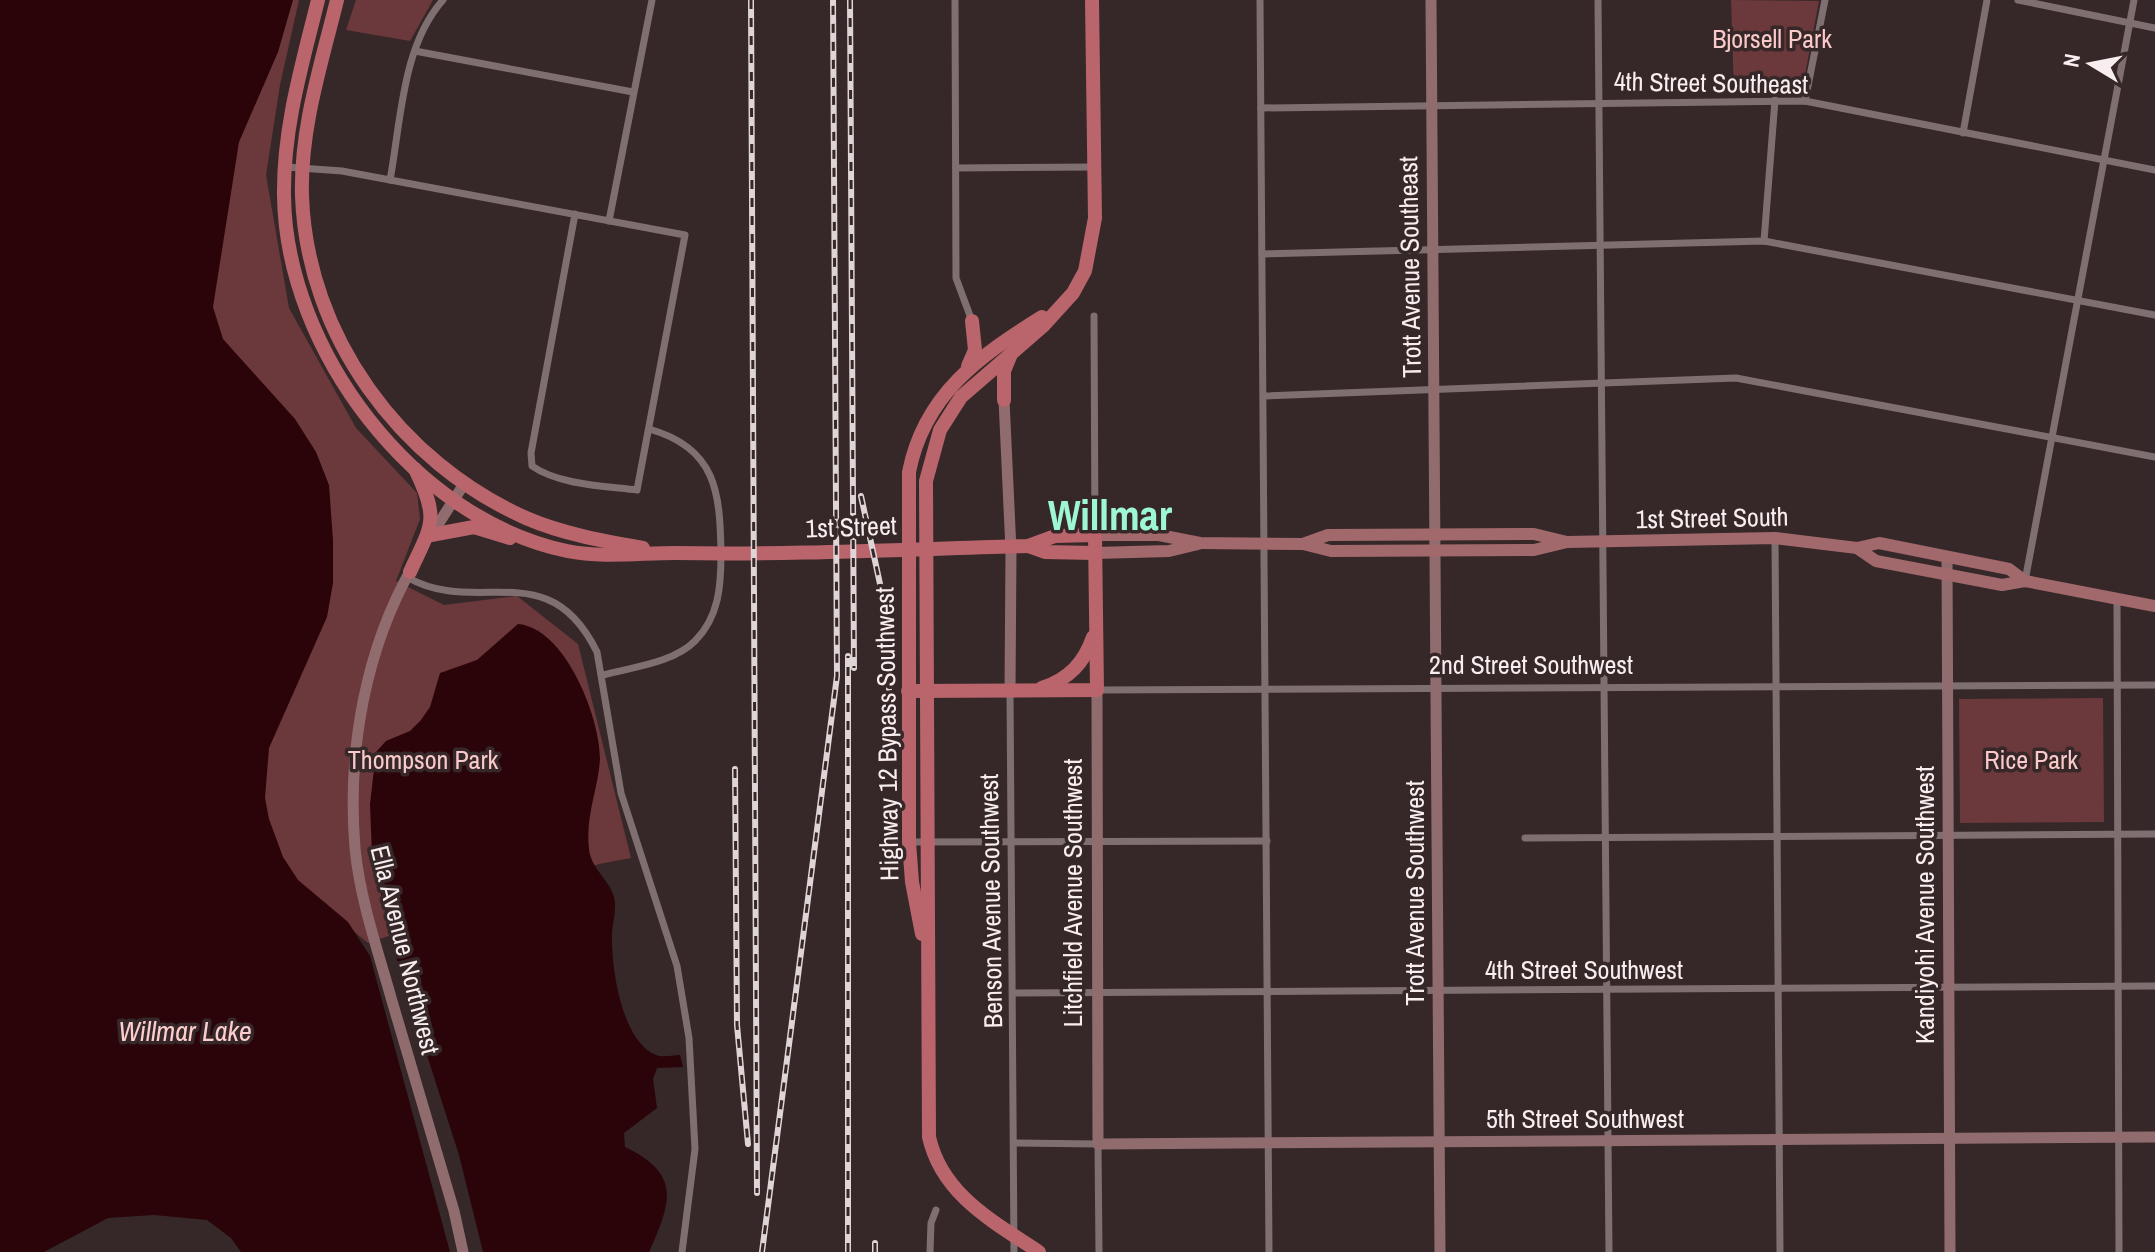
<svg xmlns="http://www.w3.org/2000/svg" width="2155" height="1252" viewBox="0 0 2155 1252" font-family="'Archivo Narrow',sans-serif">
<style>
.green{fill:#6b383b}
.water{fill:#2b0409}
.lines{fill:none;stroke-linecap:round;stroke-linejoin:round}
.street{stroke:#806f70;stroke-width:7}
.secondary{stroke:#916c6e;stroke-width:11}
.primary{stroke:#a2696d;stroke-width:12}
.highway{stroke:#b9656b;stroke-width:14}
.rail-casing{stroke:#dfd5d6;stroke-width:6}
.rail{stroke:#362828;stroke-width:3;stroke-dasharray:9;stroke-linecap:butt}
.labels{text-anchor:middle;stroke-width:7;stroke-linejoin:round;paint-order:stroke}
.park-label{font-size:26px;fill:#fac9ca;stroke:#362828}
.street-label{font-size:26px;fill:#f8eeef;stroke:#362828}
.water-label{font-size:28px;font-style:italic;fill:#fecdce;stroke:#362828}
.town-label{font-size:42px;font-weight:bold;fill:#9ef7d3;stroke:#362828}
</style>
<rect width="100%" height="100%" fill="#362828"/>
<g class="green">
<path d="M277,0H299L280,85L266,175L289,308L356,428L417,493L420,519L396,581L444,605L517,596L578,644L631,858L599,864L368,943L279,870L259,802L208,328L235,115Z"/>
<path d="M356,0H433L410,41L346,30Z"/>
<path d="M1731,0L1819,1L1801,96L1734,93Z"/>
<path d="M2103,698L2104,822L1960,823L1959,699Z"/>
</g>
<g class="water">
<path d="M0,0H293L278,52L239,142L213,307L223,339L295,419L316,452L329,485L333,540V583L327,617L269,748L265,798L269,819L283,857L298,880L348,922L370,956L450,1252H241L231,1238L207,1220L154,1215L108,1218L44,1252H0Z"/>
<path d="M518,624C565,628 600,717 600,758C599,787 585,815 589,849C591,869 609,879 614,897C617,909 613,921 612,933C611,966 621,1041 656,1055C664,1058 672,1055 680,1055L683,1067L657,1068L653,1079L657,1108L624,1133L625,1147C681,1174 672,1201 649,1252H483L459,1155L399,968L372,856L370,804L376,752L386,741L410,731L421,720L430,707L440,673L477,660Z"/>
</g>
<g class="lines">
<g class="street">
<path d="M955,0L956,278L972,321"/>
<path d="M1260,0L1269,1252"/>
<path d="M1598,0L1609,1252"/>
<path d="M2018,0L2155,28"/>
<path d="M415,51L633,92"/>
<path d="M1805,101L1825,0"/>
<path d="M1261,108L1805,101L2155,170"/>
<path d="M1963,133L1987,0"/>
<path d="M286,167L342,171L685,235L637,490C605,486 559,485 532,466L531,453L575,214"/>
<path d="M956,168L1094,167"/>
<path d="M390,180C401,121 402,46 443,0"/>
<path d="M609,221L652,0"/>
<path d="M1764,241L1775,100"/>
<path d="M1262,254L1764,241L2155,315"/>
<path d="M1094,316L1095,535"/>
<path d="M1265,396L1736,378L2155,457"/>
<path d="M1775,538L1780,1252"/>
<path d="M407,577C477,618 548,552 597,652L621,793L677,966L689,1038L695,1149L682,1252"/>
<path d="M2025,581L2134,0"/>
<path d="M2117,599L2119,1252"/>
<path d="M603,675C633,667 673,663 695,641C719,617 721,586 721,554C720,493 717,448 649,429"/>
<path d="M1097,690L2155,685"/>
<path d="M1010,691L1014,1252"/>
<path d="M1525,838L2155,834"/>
<path d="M910,842L1267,841"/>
<path d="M1014,993L2155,986"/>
<path d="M1015,1143L1098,1144L1099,1252"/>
<path d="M930,1252L931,1223L936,1210"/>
</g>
<g class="secondary">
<path d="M1431,0L1440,1252"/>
<path d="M1004,400L1011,550L1010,691"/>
<path d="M430,537L464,484"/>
<path d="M1947,557L1950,1252"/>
<path d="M413,566C365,649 347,752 355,848C360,900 378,951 392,1001C413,1071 433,1141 454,1211L463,1252"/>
<path d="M1097,690L1098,1144L2155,1137"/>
</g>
<g class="primary">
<path d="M1095,535H1159L1200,543L1303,544L1331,551L1534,550L1567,542"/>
<path d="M1303,544L1328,535L1534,534L1567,542L1775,538L1857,548L1879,543L2009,569L2025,581L2155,606"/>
<path d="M1857,548L1876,561L2002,585L2025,581"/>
<path d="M1095,553L1169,551L1198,544"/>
</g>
<g class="highway">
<path d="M318,0C302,65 283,128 284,196C286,350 414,519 567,551C603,558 640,553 676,553C793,555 911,549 1028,546L1055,536L1095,535L1097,690L908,691"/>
<path d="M337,0C321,65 300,129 302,196C307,336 400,462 526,518C563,534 603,541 643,548"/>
<path d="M968,366L975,350L972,321"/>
<path d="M1004,400V371L1011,354"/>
<path d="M431,535L474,527L510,538"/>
<path d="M1028,546L1045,552L1095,553"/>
<path d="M410,572C432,524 440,520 415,469"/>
<path d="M1042,688C1069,679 1084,663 1093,637"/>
<path d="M922,934L912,882L909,842V472C924,395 979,356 1042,317"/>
<path d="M1039,1252C994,1222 942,1195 929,1137L926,481L940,430L961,397L1043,326L1073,293L1085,271L1095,218L1092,0"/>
</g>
<defs>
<g id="rail">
<path d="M751,0L757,1193"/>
<path d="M850,0L854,668"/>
<path d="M861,496L888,621L890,757"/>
<path d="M735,769L737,1025L748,1144"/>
<path d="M875,1243V1252"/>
<path d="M762,1252L837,676L833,0"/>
<path d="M848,1252V656"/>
</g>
</defs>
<use href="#rail" class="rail-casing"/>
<use href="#rail" class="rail"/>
</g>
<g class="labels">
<g class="park-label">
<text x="1772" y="48">Bjorsell Park</text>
<text x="423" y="769">Thompson Park</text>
<text x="2031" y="769">Rice Park</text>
</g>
<g class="street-label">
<text transform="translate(1711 83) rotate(1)" y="9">4th Street Southeast</text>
<text transform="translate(1410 267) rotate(-91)" y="9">Trott Avenue Southeast</text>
<text transform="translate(1712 518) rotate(-1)" y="9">1st Street South</text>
<text transform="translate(851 527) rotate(-2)" y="9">1st Street</text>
<text x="1531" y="674">2nd Street Southwest</text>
<text transform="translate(887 734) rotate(-91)" y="9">Highway 12 Bypass Southwest</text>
<text transform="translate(1073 893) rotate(-90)" y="9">Litchfield Avenue Southwest</text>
<text transform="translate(1415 893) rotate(-90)" y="9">Trott Avenue Southwest</text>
<text transform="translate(991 901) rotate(-91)" y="9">Benson Avenue Southwest</text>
<text transform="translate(1925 905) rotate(-90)" y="9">Kandiyohi Avenue Southwest</text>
<text transform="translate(405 950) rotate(76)" y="9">Ella Avenue Northwest</text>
<text x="1584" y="979">4th Street Southwest</text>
<text x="1585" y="1128">5th Street Southwest</text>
</g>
<g class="water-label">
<text x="185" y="1041">Willmar Lake</text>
</g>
<g class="town-label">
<text x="1110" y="530">Willmar</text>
</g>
</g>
<g transform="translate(2091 64) rotate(280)" stroke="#362828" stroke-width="6" paint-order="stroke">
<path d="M0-6L14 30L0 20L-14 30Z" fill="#f8eeef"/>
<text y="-12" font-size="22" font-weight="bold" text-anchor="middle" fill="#f8eeef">N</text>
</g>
</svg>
